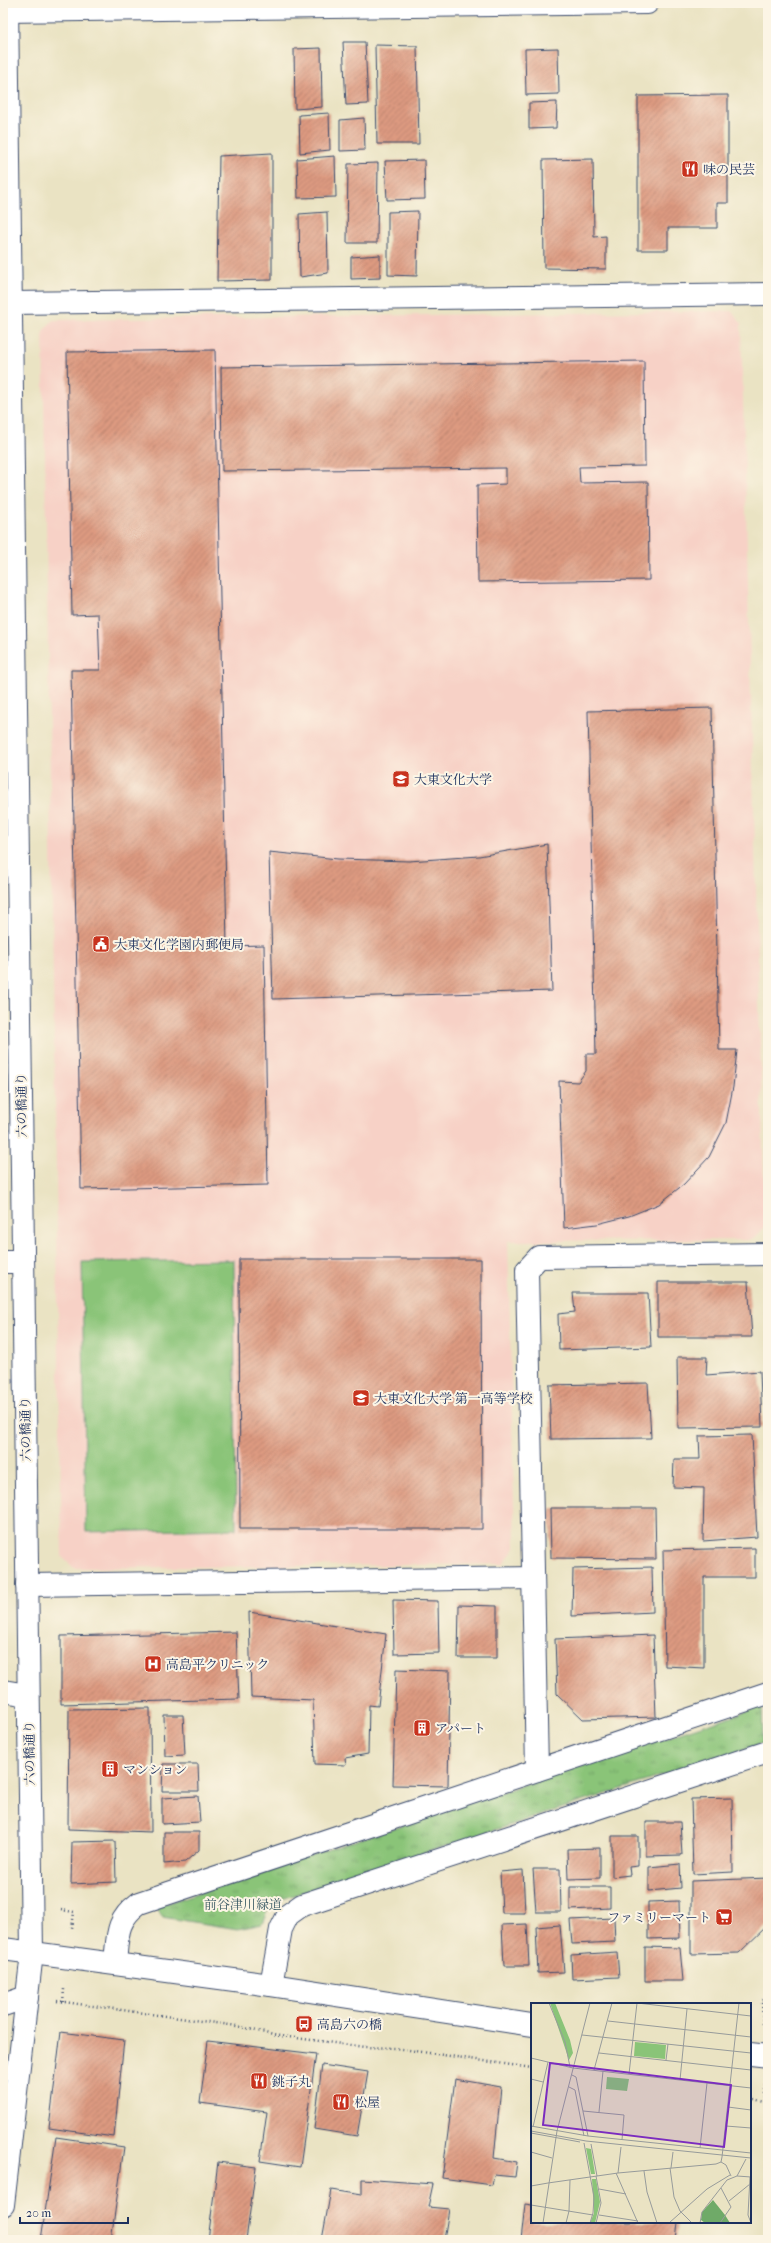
<svg xmlns="http://www.w3.org/2000/svg" width="771" height="2243" viewBox="0 0 771 2243" font-family="'IM FELL French Canon','Noto Serif JP',serif">
<style>
.built{fill:#f7d1c6}
.park{fill:url(#park-tufts);stroke:#527a6b}
.pitch{fill:#8ac478;stroke:#527a6b}
.building{fill:url(#building-hatch)}
.lines{fill:none;stroke-linecap:round;stroke-linejoin:round}
.minor-casing{stroke:#3a4a6d;stroke-width:24}
.path{stroke:#3a4a6d;stroke-width:2.5;stroke-dasharray:1 3;stroke-linecap:butt}
.minor{stroke:#fff;stroke-width:22}
.labels{text-anchor:middle;stroke-width:4;stroke-linejoin:round;paint-order:stroke}
.poi-label{font-size:13px;fill:#1b2f5e;stroke:#fcf5e5;text-anchor:start}
.street-label{font-size:13px;fill:#1b2f5e;stroke:#fcf5e5}
.park-label{font-size:13px;fill:#3c5c66;stroke:#fcf5e5}
.inset-road{fill:none;stroke:#979b9b;stroke-width:1}
.view{fill:#7b2cbf;fill-opacity:0.15;stroke:#7b2cbf;stroke-width:2}
.inset-edge{fill:none;stroke:#1b2f5e;stroke-width:2}
</style>
<defs>
<pattern id="park-tufts" width="24" height="20" patternUnits="userSpaceOnUse"><rect width="24" height="20" fill="#8ac478"/><path d="M3 7l-1-3M5 7V3M7 7l1-3M15 17l-1-3M17 17v-4M19 17l1-3" fill="none" stroke="#70a066"/></pattern>
<pattern id="building-hatch" width="6" height="6" patternUnits="userSpaceOnUse"><rect width="6" height="6" fill="#dd9a80"/><path d="M-1 1l2-2M0 6l6-6M5 7l2-2" fill="none" stroke="#b27e6c"/></pattern>
</defs>
<rect width="100%" height="100%" fill="#fcf5e5"/>
<filter id="ink" filterUnits="userSpaceOnUse"><feTurbulence type="fractalNoise" baseFrequency=".025" numOctaves="2"/><feDisplacementMap in="SourceGraphic" scale="8" xChannelSelector="R" yChannelSelector="G"/><feConvolveMatrix kernelMatrix="1 2 1 2 8 2 1 2 1" color-interpolation-filters="sRGB"/></filter>
<filter id="wash" filterUnits="userSpaceOnUse"><feTurbulence type="fractalNoise" baseFrequency=".012" numOctaves="4" result="noise"/><feDisplacementMap in="SourceGraphic" scale="16" xChannelSelector="R" yChannelSelector="G"/><feGaussianBlur stdDeviation="0.9" result="paint"/><feColorMatrix in="noise" values="0 0 0 0 0 0 0 0 0 0 0 0 0 0 0 0 0 1.4 0 .05"/><feComposite in="paint" operator="in"/></filter>
<g filter="url(#wash)">
<rect width="100%" height="100%" fill="#eae3c3"/>
<path class="built" d="M731,311L741,323L765,1227L752,1240L508,1241L515,1548L503,1564L74,1568L62,1557L43,331L53,320Z"/>
<path class="park" d="M762,1706L763,1743L282,1899L268,1909L262,1924L238,1929L162,1917L155,1907Z"/>
<path class="pitch" d="M234,1260L236,1529L86,1532L82,1262Z"/>
<g id="blocks">
<g class="building">
<path d="M343,42H365L368,104L346,105Z"/>
<path d="M375,45L417,46L419,144H377Z"/>
<path d="M321,48L322,107L295,109L294,49Z"/>
<path d="M558,48L559,94L526,95L525,49Z"/>
<path d="M728,95V203H717V228H668V250H638V96Z"/>
<path d="M557,102L556,128L529,129V103Z"/>
<path d="M329,113L330,150L300,153L299,115Z"/>
<path d="M364,118L365,150L340,151V120Z"/>
<path d="M272,153V280L217,281L219,156Z"/>
<path d="M335,156L336,197L298,198L297,159Z"/>
<path d="M593,159L594,237L606,236V269L544,268L543,160Z"/>
<path d="M424,160L425,199L387,200L385,161Z"/>
<path d="M378,163L377,243H347L348,164Z"/>
<path d="M418,211L417,276L388,275V212Z"/>
<path d="M327,212L328,273L300,277L299,214Z"/>
<path d="M380,255V278L351,279V257Z"/>
<path d="M215,350L227,946L264,945L268,1185L81,1189L71,670H100L98,614L72,615L67,352Z"/>
<path d="M644,361L645,466L579,467L580,483L648,482L649,580L478,582L477,485L506,484V468L222,471L221,367Z"/>
<path d="M712,708L719,1050H737L733,1087L726,1123L709,1157L684,1184L659,1204L629,1216L597,1224L564,1228L559,1081L578,1082L586,1071V1054H596L588,711Z"/>
<path d="M547,844L552,991L273,999L269,852L338,859L409,861L479,856Z"/>
<path d="M239,1259H481L482,1529H240Z"/>
<path d="M658,1282H748L752,1337H658Z"/>
<path d="M573,1293H648L651,1347L559,1350L558,1314L575,1312Z"/>
<path d="M677,1357H707L706,1375L760,1371L762,1427L678,1428Z"/>
<path d="M648,1383L651,1438L551,1439L549,1385Z"/>
<path d="M752,1435L757,1537L703,1541L704,1488L673,1487L674,1459H700L699,1436Z"/>
<path d="M550,1508H655L656,1559L551,1558Z"/>
<path d="M755,1548V1577H704V1668L665,1666L663,1550Z"/>
<path d="M652,1567L653,1612L572,1616L573,1569Z"/>
<path d="M393,1600L438,1601L439,1653L394,1654Z"/>
<path d="M459,1605L497,1606V1658H458Z"/>
<path d="M249,1612L386,1634L378,1706L369,1705L368,1754L345,1758L346,1765L315,1764L313,1700L251,1697Z"/>
<path d="M236,1632L239,1699L61,1704V1636Z"/>
<path d="M653,1635L656,1717L583,1719L557,1694L555,1639Z"/>
<path d="M396,1669L450,1671L448,1786L393,1785Z"/>
<path d="M150,1708L151,1832L68,1829L69,1709Z"/>
<path d="M164,1715H183L185,1755L165,1756Z"/>
<path d="M163,1764H198L199,1791H162Z"/>
<path d="M198,1796L200,1822L162,1824V1798Z"/>
<path d="M732,1798L733,1872L693,1874L691,1799Z"/>
<path d="M646,1822H680L682,1855L646,1856Z"/>
<path d="M164,1832H199V1850L185,1862L164,1864Z"/>
<path d="M612,1836H638V1866L629,1867L630,1875L612,1877Z"/>
<path d="M115,1841L116,1882L71,1884L72,1842Z"/>
<path d="M600,1848V1878L568,1879L567,1849Z"/>
<path d="M680,1864L681,1888L649,1891V1867Z"/>
<path d="M533,1869H560L561,1912H536Z"/>
<path d="M523,1870L525,1913H502L500,1872Z"/>
<path d="M768,1878V1925L739,1953L691,1954V1881Z"/>
<path d="M570,1887H610V1908L570,1910Z"/>
<path d="M679,1901L680,1938L648,1939V1902Z"/>
<path d="M614,1918L615,1942L572,1944L570,1920Z"/>
<path d="M527,1924L529,1966H504L502,1925Z"/>
<path d="M560,1925L564,1972L538,1973L536,1927Z"/>
<path d="M645,1947L680,1948L683,1981H645Z"/>
<path d="M617,1952L619,1977L572,1979L571,1955Z"/>
<path d="M61,2032L124,2040L114,2137L49,2128Z"/>
<path d="M208,2041L316,2054L300,2167L260,2161L267,2112L200,2103Z"/>
<path d="M322,2065L368,2072L357,2136L314,2129Z"/>
<path d="M455,2079L501,2087L494,2158L517,2162L515,2177L494,2175L492,2185L442,2178Z"/>
<path d="M56,2137L124,2147L111,2240H41Z"/>
<path d="M218,2162L256,2167L246,2240H208Z"/>
<path d="M362,2179L433,2184L428,2207L449,2209L444,2240H322L331,2190L362,2195Z"/>
<path d="M525,2204L532,2205V2222H678L676,2240H521Z"/>
</g>
</g>
</g>
<g filter="url(#ink)">
<use href="#blocks" fill-opacity="0" stroke="#3a4a6d" stroke-width="1"/>
<g class="lines">
<defs>
<g id="minor">
<path d="M3,11L647,3"/>
<path d="M10,303L768,294"/>
<path d="M3,1262H22"/>
<path d="M27,1585L533,1578"/>
<path d="M3,1691L28,1695"/>
<path d="M537,1770L527,1270L539,1257L768,1254"/>
<path d="M3,1949L271,1985L532,2025"/>
<path d="M115,1963C118,1936 115,1921 139,1903L768,1693"/>
<path d="M271,1985L281,1929L288,1915L302,1905L768,1752"/>
<path d="M3,2005L27,1997"/>
<path d="M750,2054L768,2056"/>
<path d="M3,2205L32,1953L7,3"/>
</g>
</defs>
<use href="#minor" class="minor-casing"/>
<g class="path">
<path d="M61,1910L74,1912L72,1928"/>
<path d="M57,2001L237,2026L273,2035L365,2047L395,2048L532,2068"/>
<path d="M63,2002L64,1989"/>
<path d="M763,2024L762,2001L768,1997"/>
<path d="M766,2085V2101"/>
<path d="M750,2098L768,2103"/>
</g>
<use href="#minor" class="minor"/>
</g>
</g>
<defs>
<symbol id="restaurant-square" viewBox="-11 -11 22 22"><rect x="-9" y="-9" width="18" height="18" rx="4" fill="#c8321e" stroke="#fcf5e5"/><path d="M-5-6h1v4h1v-4h1v4h1v-4h1v5L-1.5 .5V6h-2V.5L-5-1ZM5-6V6H3V1.5H1.5Q1.5-4 5-6Z" fill="#fff"/></symbol>
<symbol id="university-square" viewBox="-11 -11 22 22"><rect x="-9" y="-9" width="18" height="18" rx="4" fill="#c8321e" stroke="#fcf5e5"/><path d="M0-5L7-2L0 1L-7-2ZM-4 1L0 2.5L4 1V4Q0 6-4 4Z" fill="#fff"/></symbol>
<symbol id="civic-square" viewBox="-11 -11 22 22"><rect x="-9" y="-9" width="18" height="18" rx="4" fill="#c8321e" stroke="#fcf5e5"/><path d="M-.6-6.5H3V-4.5H.6V-3L4-1V1h2V6H-6V1h2V-1L-.6-3ZM-1.2 2.5V6h2.4V2.5Z" fill="#fff"/></symbol>
<symbol id="school-square" viewBox="-11 -11 22 22"><rect x="-9" y="-9" width="18" height="18" rx="4" fill="#c8321e" stroke="#fcf5e5"/><path d="M0-5L7-2L0 1L-7-2ZM-4 1L0 2.5L4 1V4Q0 6-4 4Z" fill="#fff"/></symbol>
<symbol id="hospital-square" viewBox="-11 -11 22 22"><rect x="-9" y="-9" width="18" height="18" rx="4" fill="#c8321e" stroke="#fcf5e5"/><path d="M-5-5h3v3.5h4V-5h3V5h-3V1.5h-4V5h-3Z" fill="#fff"/></symbol>
<symbol id="building-square" viewBox="-11 -11 22 22"><rect x="-9" y="-9" width="18" height="18" rx="4" fill="#c8321e" stroke="#fcf5e5"/><path d="M-4-6H4V6H1V3H-1V6H-4ZM-2.5-4.3h1.7v1.8h-1.7ZM.8-4.3h1.7v1.8H.8ZM-2.5-1h1.7V.8h-1.7ZM.8-1h1.7V.8H.8Z" fill="#fff"/></symbol>
<symbol id="supermarket-square" viewBox="-11 -11 22 22"><rect x="-9" y="-9" width="18" height="18" rx="4" fill="#c8321e" stroke="#fcf5e5"/><path d="M-6-5.5h2.5l.6 2H6L4.5 2H-2.5L-4.4-4H-6ZM-1.5 3.2a1.3 1.3 0 1 0 .1 0ZM3 3.2a1.3 1.3 0 1 0 .1 0Z" fill="#fff"/></symbol>
<symbol id="bus-square" viewBox="-11 -11 22 22"><rect x="-9" y="-9" width="18" height="18" rx="4" fill="#c8321e" stroke="#fcf5e5"/><path d="M-5-6H5V4H4V6H2V4H-2V6H-4V4H-5ZM-3.5-4V0h7V-4ZM-3.5 1.2v1.5H-2V1.2ZM2 1.2v1.5H3.5V1.2Z" fill="#fff"/></symbol>
</defs>
<g fill-rule="evenodd">
<use href="#restaurant-square" x="680" y="159" width="20" height="20"/>
<use href="#university-square" x="391" y="769" width="20" height="20"/>
<use href="#civic-square" x="91" y="934" width="20" height="20"/>
<use href="#school-square" x="351" y="1388" width="20" height="20"/>
<use href="#hospital-square" x="143" y="1654" width="20" height="20"/>
<use href="#building-square" x="412" y="1718" width="20" height="20"/>
<use href="#building-square" x="100" y="1759" width="20" height="20"/>
<use href="#supermarket-square" x="714" y="1907" width="20" height="20"/>
<use href="#bus-square" x="294" y="2014" width="20" height="20"/>
<use href="#restaurant-square" x="249" y="2071" width="20" height="20"/>
<use href="#restaurant-square" x="331" y="2092" width="20" height="20"/>
</g>
<g class="labels">
<g class="poi-label">
<text x="703" y="174">味の民芸</text>
<text x="414" y="784">大東文化大学</text>
<text x="114" y="949">大東文化学園内郵便局</text>
<text x="374" y="1403">大東文化大学 第一高等学校</text>
<text x="166" y="1669">高島平クリニック</text>
<text x="435" y="1733">アパート</text>
<text x="123" y="1774">マンション</text>
<text x="711" y="1922" text-anchor="end">ファミリーマート</text>
<text x="317" y="2029">高島六の橋</text>
<text x="272" y="2086">銚子丸</text>
<text x="354" y="2107">松屋</text>
</g>
<g class="street-label">
<text transform="translate(21 1105) rotate(-91)" y="5">六の橋通り</text>
<text transform="translate(25 1429) rotate(-91)" y="5">六の橋通り</text>
<text transform="translate(29 1753) rotate(-91)" y="5">六の橋通り</text>
</g>
<g class="park-label">
<text x="243" y="1909">前谷津川緑道</text>
</g>
</g>
<g transform="translate(531 2003)">
<rect width="220" height="220" fill="#eae3c3"/>
<path d="M182,197L194,212L199,220H174L170,217L171,209Z" fill="#6faa68"/>
<path d="M19,0H24L39,37L42,50L38,57ZM104,39L135,42L134,56L103,53ZM55,145L60,146L64,171H60ZM61,176H65L69,199L64,220H59L63,210Z" fill="#8ac478"/>
<path d="M76,74L98,76L96,88L75,86Z" fill="#8ac478"/>
<path class="inset-road" d="M18,0L34,39L39,64M106,0L220,13M77,18L220,34M51,32L220,50M68,50L220,67M0,55L42,65L220,85M135,57L137,41M63,67L81,0M98,71L106,0M41,72L45,74L57,133M0,76L12,79M149,77L156,6M38,84L44,87L53,133M197,104L220,107M52,108L93,112L91,137M68,109L72,68M0,123L57,133L220,150M195,123L220,125M2,124L17,59M0,128L55,138L220,155M0,130L49,139M53,140L63,194L62,210L59,220M60,141L66,173M169,145L176,80M0,149L21,155M191,154L208,0M190,159L195,162L200,173M139,165L143,194L149,208L161,220M140,165L142,149M113,168L116,189L126,220M85,170L107,220M87,170L90,144M206,173L215,156M219,174L217,212L220,220M17,180L87,170L185,161L190,159L191,154M0,183L17,180M68,186L95,191M198,198L219,181M0,202L62,212M68,212L107,218M12,220L26,128L59,0M35,220L38,208L39,177M65,220L70,200L65,173M138,220L176,186L199,172M169,220L171,209L196,177L206,173L220,174M189,220L200,204L190,185"/>
<path class="view" d="M19,60L200,82L193,144L12,122Z"/>
<rect width="220" height="220" class="inset-edge"/>
</g>
<rect width="771" height="2243" fill="none" stroke="#fcf5e5" stroke-width="16"/>
<path d="M20 2217v6h108v-6" fill="none" stroke="#1b2f5e" stroke-width="2"/>
<text x="26" y="2217" font-size="12" fill="#1b2f5e" stroke="#fcf5e5" stroke-width="3" paint-order="stroke">20 m</text>
</svg>
